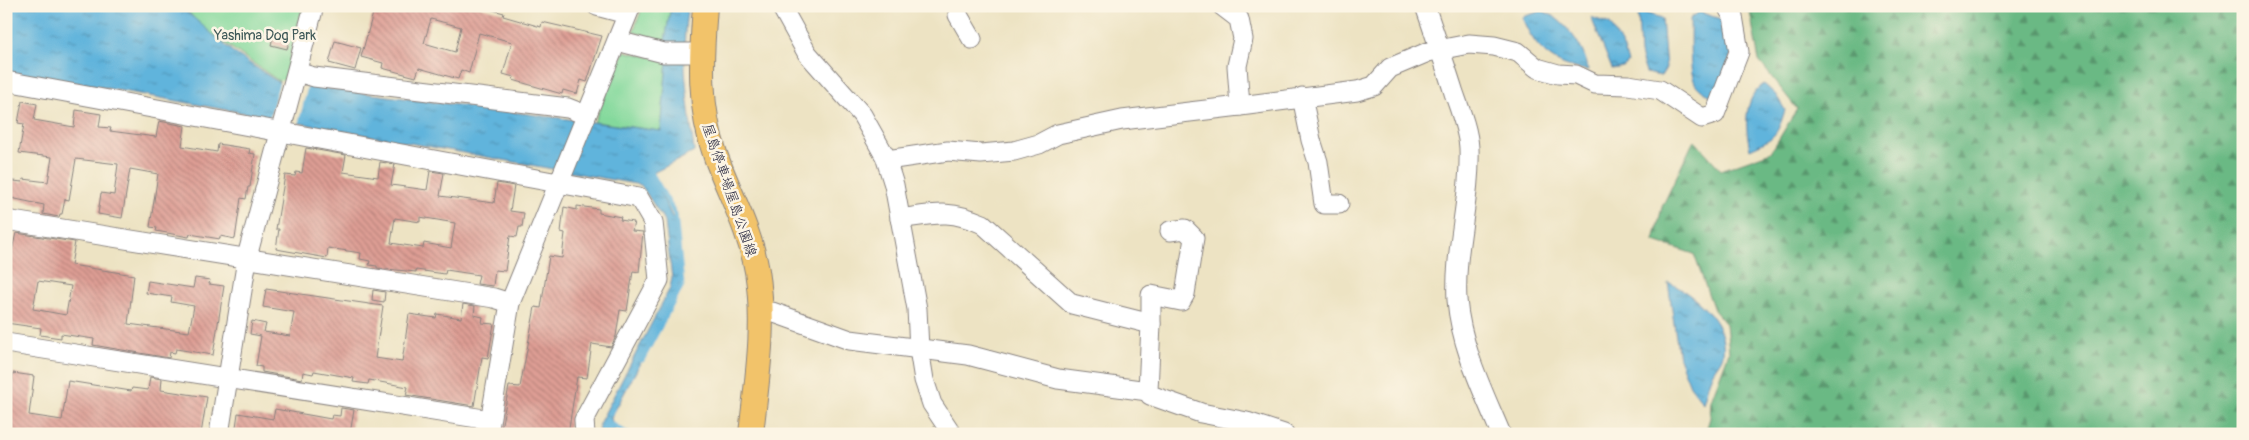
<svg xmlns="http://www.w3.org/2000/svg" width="2249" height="440" viewBox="0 0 2249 440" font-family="Pangolin,'Klee One',sans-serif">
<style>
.green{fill:#84d99c;stroke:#537e6c}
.forest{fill:url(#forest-firs);stroke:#466e60}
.water{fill:url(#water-ripples);stroke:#416b8c}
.pier{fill:#ede3c3}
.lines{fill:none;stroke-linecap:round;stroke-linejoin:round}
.stream{stroke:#60b4dc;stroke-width:5}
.building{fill:url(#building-back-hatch);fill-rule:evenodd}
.minor-casing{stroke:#88827f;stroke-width:21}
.major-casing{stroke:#88827f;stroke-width:26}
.minor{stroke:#fff;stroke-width:19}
.major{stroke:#f2c36a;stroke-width:24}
.labels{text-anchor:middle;stroke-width:5;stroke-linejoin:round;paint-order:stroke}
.park-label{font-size:14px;fill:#3f5958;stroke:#fcf5e5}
.street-label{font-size:14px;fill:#22223b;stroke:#fcf5e5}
</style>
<defs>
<pattern id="forest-firs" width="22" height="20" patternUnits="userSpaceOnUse" patternTransform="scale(1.25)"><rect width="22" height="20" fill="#6bb984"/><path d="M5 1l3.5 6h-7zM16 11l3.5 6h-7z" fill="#58966d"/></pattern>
<pattern id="water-ripples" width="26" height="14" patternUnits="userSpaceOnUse" patternTransform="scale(1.25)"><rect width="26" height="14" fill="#60b4dc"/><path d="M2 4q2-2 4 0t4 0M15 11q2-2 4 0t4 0" fill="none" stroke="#4f92b4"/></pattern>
<pattern id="building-back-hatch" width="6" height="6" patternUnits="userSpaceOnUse" patternTransform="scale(1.25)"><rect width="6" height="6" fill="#de9e94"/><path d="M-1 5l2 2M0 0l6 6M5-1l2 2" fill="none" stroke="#b4807a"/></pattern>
</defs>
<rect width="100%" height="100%" fill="#fcf5e5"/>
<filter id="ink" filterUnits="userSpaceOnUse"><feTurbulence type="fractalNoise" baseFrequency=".02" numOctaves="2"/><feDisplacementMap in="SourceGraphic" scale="10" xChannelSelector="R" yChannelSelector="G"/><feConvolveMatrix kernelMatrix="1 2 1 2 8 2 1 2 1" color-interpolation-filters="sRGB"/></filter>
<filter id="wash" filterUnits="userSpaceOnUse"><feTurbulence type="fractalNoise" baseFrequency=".0096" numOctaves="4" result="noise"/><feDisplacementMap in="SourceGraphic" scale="20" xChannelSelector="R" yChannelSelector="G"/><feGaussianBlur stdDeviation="1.12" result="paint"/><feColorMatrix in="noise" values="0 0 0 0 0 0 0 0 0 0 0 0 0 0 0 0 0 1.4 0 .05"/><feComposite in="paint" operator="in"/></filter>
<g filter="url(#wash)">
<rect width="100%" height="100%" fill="#ede3c3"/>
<g class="green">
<path d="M183,6H303L283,84L203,28Z"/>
<path d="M643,6H671L665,41L633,32Z"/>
<path d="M624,51L667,61L661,131L594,122Z"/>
</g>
<path class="forest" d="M1729,6H2243V434H1705L1710,418L1711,400L1729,352L1726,324L1714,310L1694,254L1654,241L1662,207L1694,140L1721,170L1771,152L1797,109L1759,61L1750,12Z"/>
<g class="water">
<path d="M6,6H180L233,52L278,82L661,131L667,61L665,41L671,6H688C679,54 689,104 694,152L651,174L674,221L680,281L677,294L611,418L615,432L600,434L599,424L670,288L672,278L665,222L641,185L34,75L21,76L6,74Z"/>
<path d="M1542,11C1563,17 1586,48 1588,70C1554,67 1534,49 1522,17Z"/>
<path d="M1638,11L1662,18L1666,68L1661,76L1646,73L1640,54Z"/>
<path d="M1699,12L1724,20L1732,53L1714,97C1707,94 1699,90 1695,83C1688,69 1691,36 1690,19Z"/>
<path d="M1591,17L1610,24L1624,49L1628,63L1623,67L1612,69Z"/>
<path d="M1764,84L1776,95L1785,110C1777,136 1775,138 1750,149C1745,127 1743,98 1764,84Z"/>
<path d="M1668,282C1693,294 1728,322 1723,354C1722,361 1715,367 1712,374C1708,383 1706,394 1703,403L1690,386L1679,358Z"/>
</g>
<path class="pier" d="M280,80L308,85L298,125L269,120Z"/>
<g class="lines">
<g class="stream">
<path d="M642,360L682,285L675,214L649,169"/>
<path d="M609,423L628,434"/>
</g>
</g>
<g id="blocks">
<g class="building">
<path d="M375,6H478L504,13L503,16L541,27L542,22L602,36L587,82L581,80L577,94L563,90L562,94L513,80L514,77L503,74L512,42L479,33L469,73L461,70L458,79L419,68L416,77L382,68L383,63L361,57ZM431,19L461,27L455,52L424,43Z"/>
<path d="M275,29L291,34L287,49L271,45Z"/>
<path d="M335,41L361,48L355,70L329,63Z"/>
<path d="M22,101L37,104L34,120L74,127L76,110L101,114L99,127L111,128L110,131L156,137L159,121L185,126L182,146L217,152L218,144L250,149L249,153L255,154L250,187H248L246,199L241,198L235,239L220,236V239L190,234L189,237L156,231L157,228L150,227L158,174L130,169L122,218L98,214L101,193L114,195L118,164L76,159L69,200L65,199L62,214H60L59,217L43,214L44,205L6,197V180L22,182L23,179L48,182L52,157L19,153L24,124L18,123Z"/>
<path d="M306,148L346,155L343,172L378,177L380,162L395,164L391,185L427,190L430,171L444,173L440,196L494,203L497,183L514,186L510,211L524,213L522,227H519L517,237L510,236L505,271L495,270L493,286L477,284L479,275L446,270L445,274L416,270V272L377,268V266L369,265L370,261L360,259L361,253L328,248L327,258L276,249L279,229H276L285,175L295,176L296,172L302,173ZM420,217L455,223L451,248L424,243L423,248L391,243L395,218L420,222Z"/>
<path d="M577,206L599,209V213L621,217L620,220L634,222L632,231L643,232L639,272L633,271L627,311L620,310L616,336L611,347L592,344L587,378L577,377L568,434H500L509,386L520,387L535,307L541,308L549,256L562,258L565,233L561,232L564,207L577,210Z"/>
<path d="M16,233L75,242L71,265L134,275L128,324L189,332L194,306L171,302L172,297L146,293L148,281L193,288L195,278L210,280L209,284L224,286L213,355L176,349L175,353L170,352L169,358L93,345L94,339L61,334V338L40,335L41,328L6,323V250H12ZM38,281L71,286L66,315L33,309Z"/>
<path d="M266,289L383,306L375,358L402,362L409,314L436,318L437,314L461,318L463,304L475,306L474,315L483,317L482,323L494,324L488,358L482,357L474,406L406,395L408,387L369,380L368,384L353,382L354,378L314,371L313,374L303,372L302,379L262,372V367L256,366L261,336L250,334L252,321L266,324L264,332L290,336L294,312L263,307Z"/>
<path d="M373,290L385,292L384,302L372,300Z"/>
<path d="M13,373L34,376L29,415L62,420L68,381L131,391L132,388L148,390L150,377L162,379L161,390L207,397L201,434H6L9,401L6,400V379L12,380Z"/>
<path d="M341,408L354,410L350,434H235L238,413L273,419L275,409L331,419L332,415L340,416Z"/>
</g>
</g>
</g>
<g filter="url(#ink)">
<use href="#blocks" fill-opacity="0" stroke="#88827f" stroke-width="1"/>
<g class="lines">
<defs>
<g id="minor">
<path d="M597,6L627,14"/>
<path d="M781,6L807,53L862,115L885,156L894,185L917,309L919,349L924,380L932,404L952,434"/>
<path d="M958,6V15L972,39"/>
<path d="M1425,6C1435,35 1445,64 1454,93C1460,110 1468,130 1469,148C1471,199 1454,250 1457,300C1461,347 1483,391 1501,434"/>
<path d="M617,41L664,53H701"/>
<path d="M297,72L314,77L568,108L586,115"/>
<path d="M6,81L639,198L653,222L659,280L584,420L585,434"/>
<path d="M1302,97L1311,140L1318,162L1324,204H1339"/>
<path d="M1240,106L1357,91L1374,86L1390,68L1428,52L1469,44L1494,46L1518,52L1537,68L1558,74L1576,75L1595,84L1628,85L1660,90L1702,118L1715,114L1739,52L1733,16L1729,10"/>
<path d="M887,160L948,151L981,154L1014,151L1039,144L1058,134L1122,120L1240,106L1237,66L1243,39L1239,19L1222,6"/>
<path d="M900,219C935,214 949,209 983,224L1072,304L1151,324L1148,391L1150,395L1201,413L1247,422L1284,434"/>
<path d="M6,220L494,298L510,303"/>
<path d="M761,313L772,312L850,340L968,355L1058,379L1148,391"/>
<path d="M1151,324V295L1181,301L1185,294L1194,238L1185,229L1170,231"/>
<path d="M6,343L490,420"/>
<path d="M219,434L248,253L314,6"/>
<path d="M488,434L510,303L631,6"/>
</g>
<path id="major" d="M705,6C701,58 698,107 716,157C730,195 750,230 757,271C766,326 757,379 751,434"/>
</defs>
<use href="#minor" class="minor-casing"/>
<use href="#major" class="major-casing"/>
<use href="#minor" class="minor"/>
<use href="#major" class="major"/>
</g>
</g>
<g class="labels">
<g class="park-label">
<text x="265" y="40">Yashima Dog Park</text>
</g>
<g class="street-label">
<text transform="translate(730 190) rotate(71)" y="5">屋島停車場屋島公園線</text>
</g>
</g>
<rect width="2249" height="440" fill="none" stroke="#fcf5e5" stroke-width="25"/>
</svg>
